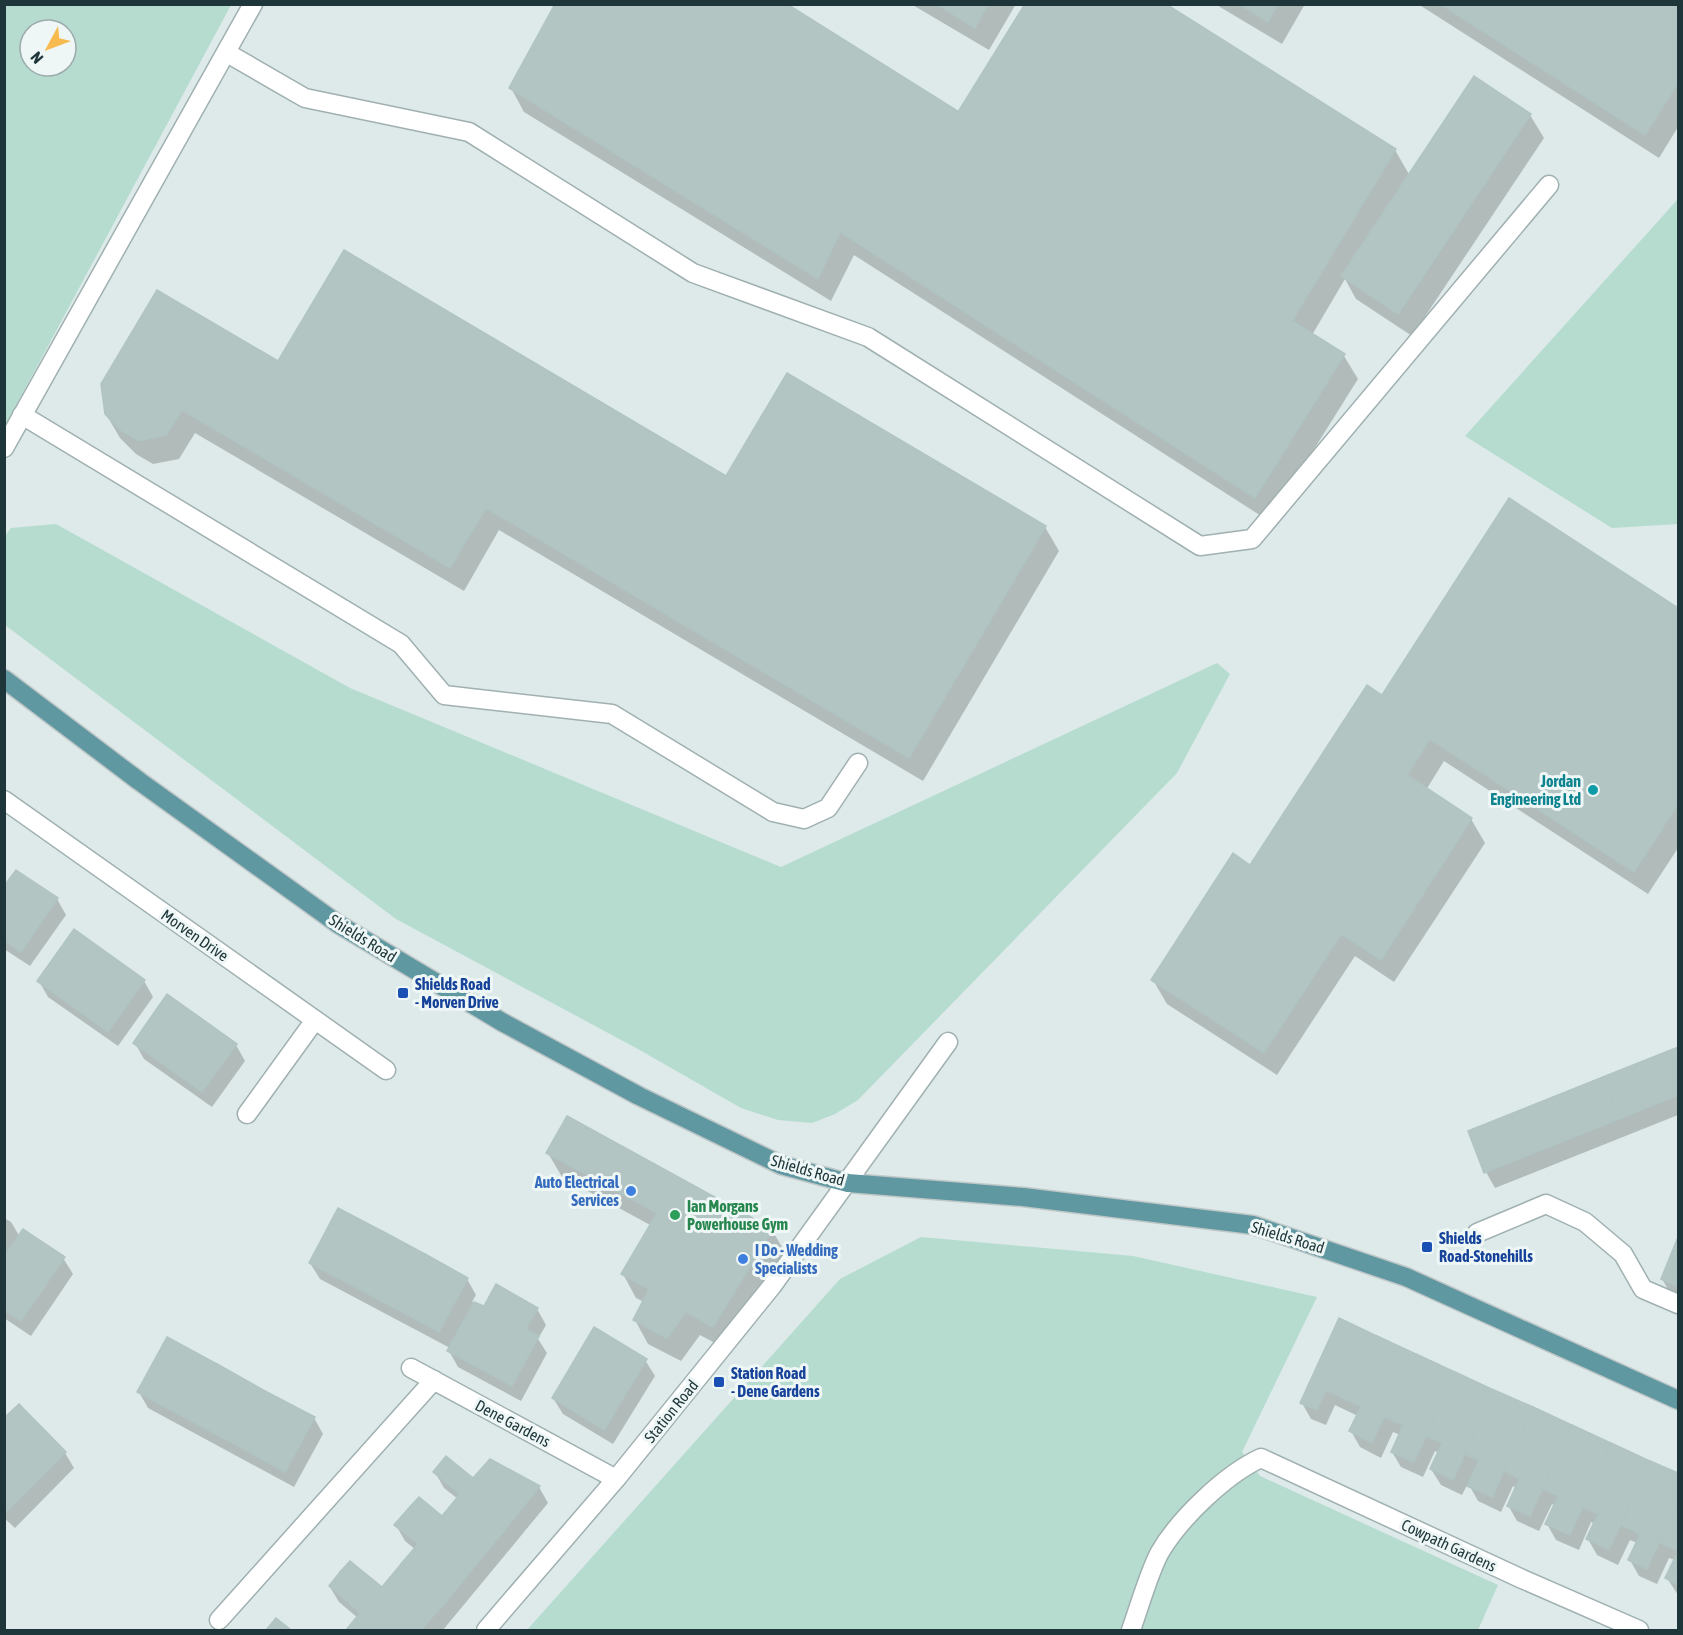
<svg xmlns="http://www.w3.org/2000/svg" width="1683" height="1635" viewBox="0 0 1683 1635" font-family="'Asap Condensed',sans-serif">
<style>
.green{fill:#b5dccf;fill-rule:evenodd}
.shadow{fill:#0003}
.building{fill:#b3c5c3;stroke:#b0c4c3;stroke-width:1.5}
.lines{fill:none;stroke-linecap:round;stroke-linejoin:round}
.minor-casing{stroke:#a0b0b1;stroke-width:21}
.major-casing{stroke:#c0c7c8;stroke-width:21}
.minor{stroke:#fff;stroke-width:18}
.major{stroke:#6098a1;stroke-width:18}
.culture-dot{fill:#0f9aa8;stroke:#eef7f6;stroke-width:2}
.transit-dot{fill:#1a4fb4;stroke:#eef7f6;stroke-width:2}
.shop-dot{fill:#3f7fe0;stroke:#eef7f6;stroke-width:2}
.leisure-dot{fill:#2e9e5b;stroke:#eef7f6;stroke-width:2}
.labels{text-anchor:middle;stroke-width:6;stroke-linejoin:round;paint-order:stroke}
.culture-label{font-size:16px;font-weight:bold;fill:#0d838f;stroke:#eef7f6;text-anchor:end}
.street-label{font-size:16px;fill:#1e363a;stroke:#eef7f6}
.transit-label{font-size:16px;font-weight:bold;fill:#164399;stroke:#eef7f6;text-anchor:start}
.shop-label{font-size:16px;font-weight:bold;fill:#366cbe;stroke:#eef7f6;text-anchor:end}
.leisure-label{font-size:16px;font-weight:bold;fill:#27864d;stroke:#eef7f6;text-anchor:start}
</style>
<rect width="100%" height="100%" fill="#ddeae9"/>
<g class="green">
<path d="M5,4L231,5L5,426L4,5ZM30,30H66V66H30Z"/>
<path d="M1678,199V524L1612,528L1465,436Z"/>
<path d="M56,524L350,688L781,867L1217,663L1230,674L1177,773L858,1100L835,1114L812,1123L778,1120L741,1108L638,1049L396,919L5,625V536L11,528Z"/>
<path d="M921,1237L1133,1256L1317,1297L1242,1452L1260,1476L1498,1585L1478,1630H527L840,1279Z"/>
</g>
<g class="shadow">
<path d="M911,4H1016L989,50Z"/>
<path d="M1215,4H1305L1282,44Z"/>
<path d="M1418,4H1674L1678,7V127L1659,158Z"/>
<path d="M511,88L1395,150L1410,176L1530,115L1544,138L1412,336L1356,299L1345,279L1312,335L1344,356L1358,379L1269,521L854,255L831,301L524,112Z"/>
<path d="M279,363L726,478L1045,527L1059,551L923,781L499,530L464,591L195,433L179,459L153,464L136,454L120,438L106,414Z"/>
<path d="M1510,500L1678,610V848L1648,894L1444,761L1426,790L1471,819L1485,843L1394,982L1355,956L1277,1075L1167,1004L1153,980L1251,867L1382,697Z"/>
<path d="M4,888L57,899L66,915L30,966L4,949Z"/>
<path d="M39,981H144L153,997L118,1046L48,997Z"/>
<path d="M135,1043L236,1045L245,1061L212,1107L144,1059Z"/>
<path d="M1678,1049V1115L1495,1188L1486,1172L1470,1132Z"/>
<path d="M548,1153L772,1230L786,1254L726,1349L700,1335L681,1361L648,1344L635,1320L644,1302L636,1298L623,1274L652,1226L562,1177Z"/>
<path d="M4,1218L11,1222L20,1237L63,1258L73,1274L31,1336L4,1318Z"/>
<path d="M1678,1241V1304L1676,1303L1662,1279Z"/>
<path d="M310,1263L467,1279L476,1295L472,1302L484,1308L537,1309L546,1325L538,1339L547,1353L521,1401L458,1367L449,1351L450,1348L320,1279Z"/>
<path d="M1340,1320L1678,1475V1595L1667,1578L1675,1560L1669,1558L1657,1584L1639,1576L1630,1560L1637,1543L1630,1540L1618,1565L1597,1555L1588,1539L1595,1524L1591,1522L1579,1550L1556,1540L1547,1524L1555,1506L1552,1504L1539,1531L1517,1521L1508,1505L1516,1488L1513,1486L1501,1512L1478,1501L1468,1483L1462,1495L1441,1485L1431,1469L1439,1453L1435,1451L1423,1477L1401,1467L1392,1452L1400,1435L1393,1432L1381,1458L1360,1447L1351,1431L1358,1416L1335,1405L1326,1425L1311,1419L1302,1403Z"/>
<path d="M645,1360L655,1376L613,1444L563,1414L553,1398Z"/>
<path d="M139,1392L314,1418L323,1434L294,1487L148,1408Z"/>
<path d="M4,1421L65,1453L74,1468L15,1528L4,1518Z"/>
<path d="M490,1461L539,1487L548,1503L443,1630H348L358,1618L339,1602L330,1587L351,1563L382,1589L415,1549L405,1541L396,1525L442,1518L458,1499L444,1488L435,1472L473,1481Z"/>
</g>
<g class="building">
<path d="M555,4H787L1345,354L1255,498L840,232L818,279L509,88Z"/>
<path d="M936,4H988L975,28Z"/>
<path d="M1025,4H1166L1396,149L1292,321L958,112Z"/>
<path d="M1239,4H1278L1268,22Z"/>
<path d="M1440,4H1677L1678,6V83L1645,135Z"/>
<path d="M1474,76L1531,114L1398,314L1341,276Z"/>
<path d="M344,250L726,476L787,373L1046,526L909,758L486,508L450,568L182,410L166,435L139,441L120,430L105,414L101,384L157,290L278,361Z"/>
<path d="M1509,498L1678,608V804L1634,872L1430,739L1407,775L1472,818L1381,960L1341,934L1264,1053L1151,980L1233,853L1250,865L1367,685L1382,695Z"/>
<path d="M16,870L58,898L21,952L4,940V886Z"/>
<path d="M74,929L145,980L108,1032L37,981Z"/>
<path d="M167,994L237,1044L202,1092L133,1043Z"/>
<path d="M1678,1047V1095L1619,1119L1603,1077Z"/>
<path d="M1603,1077L1619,1119L1484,1173L1468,1131Z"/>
<path d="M567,1116L773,1229L713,1327L686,1312L667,1338L633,1320L649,1289L621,1274L657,1213L546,1153Z"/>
<path d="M338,1208L382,1231L353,1286L309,1263Z"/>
<path d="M23,1229L65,1257L21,1321L4,1310V1256Z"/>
<path d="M382,1231L425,1254L396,1309L353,1286Z"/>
<path d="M1678,1237V1287L1661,1279Z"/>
<path d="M425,1254L468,1278L439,1332L396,1309Z"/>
<path d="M496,1284L538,1308L526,1329L539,1336L512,1386L447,1351L474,1302L484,1306Z"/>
<path d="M1339,1318L1377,1336L1348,1401L1326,1390L1317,1410L1300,1403Z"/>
<path d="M594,1327L647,1359L604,1430L552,1398Z"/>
<path d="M1377,1336L1416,1354L1387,1418L1384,1417L1372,1443L1349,1431L1361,1406L1348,1401Z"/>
<path d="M167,1337L217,1364L187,1419L137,1392Z"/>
<path d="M1416,1354L1455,1372L1414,1462L1391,1452L1403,1425L1387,1418Z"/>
<path d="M217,1364L265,1391L236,1445L187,1419Z"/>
<path d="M1455,1372L1494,1390L1453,1480L1430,1469L1442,1443L1426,1436Z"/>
<path d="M1494,1390L1533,1407L1492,1497L1467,1486L1479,1460L1465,1454Z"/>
<path d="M265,1391L315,1417L285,1472L236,1445Z"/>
<path d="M19,1404L66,1452L5,1513L4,1418Z"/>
<path d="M1533,1407L1572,1425L1530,1516L1507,1506L1519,1479L1504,1471Z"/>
<path d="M1572,1425L1611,1443L1570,1535L1545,1524L1558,1496L1543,1489Z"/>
<path d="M1611,1443L1650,1461L1609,1550L1586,1539L1598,1514L1582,1507Z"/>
<path d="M446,1456L473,1478L490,1459L540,1486L504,1531L433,1472Z"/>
<path d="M1650,1461L1678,1473V1502L1647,1569L1628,1560L1640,1534L1621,1525Z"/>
<path d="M460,1494L504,1531L475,1566L408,1509L419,1497L442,1516Z"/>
<path d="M1678,1502V1585L1665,1578L1678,1551L1660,1543Z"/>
<path d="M408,1509L475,1566L446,1602L401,1564L418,1544L394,1525Z"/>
<path d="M350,1561L382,1587L401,1564L446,1602L421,1630H409L340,1572Z"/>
<path d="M340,1572L372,1599L409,1630H346L360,1613L329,1586Z"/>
<path d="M276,1618L291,1630H266Z"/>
</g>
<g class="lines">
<defs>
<g id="minor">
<path d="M227,53L305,98L469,132L693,273L868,337L1200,546L1252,539L1549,185"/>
<path d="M22,415L401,644L444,695L612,714L773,812L804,819L828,808L858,763"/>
<path d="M4,448L253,4"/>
<path d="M4,800L386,1070"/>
<path d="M247,1114L315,1020"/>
<path d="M1477,1233L1546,1204L1585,1222L1623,1254L1643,1289L1678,1304"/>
<path d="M411,1368L616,1479"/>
<path d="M219,1620L434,1380"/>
<path d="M486,1630L616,1479L772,1286L948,1042"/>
<path d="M1131,1630C1139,1608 1149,1572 1160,1552C1180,1518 1226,1474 1261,1458L1520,1578L1639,1630"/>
</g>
<path id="major" d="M4,679L139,781L338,924L502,1022L639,1096L781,1165L848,1183L1023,1197L1253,1225L1406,1277L1678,1400"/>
</defs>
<use href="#minor" class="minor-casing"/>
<use href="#major" class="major-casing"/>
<use href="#minor" class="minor"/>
<use href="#major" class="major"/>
</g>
<circle class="culture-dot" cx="1593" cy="790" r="6"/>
<g class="transit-dot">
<rect x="397" y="987" width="12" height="12" rx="3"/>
<rect x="1421" y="1241" width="12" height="12" rx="3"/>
<rect x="713" y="1376" width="12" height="12" rx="3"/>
</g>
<g class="shop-dot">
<circle cx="631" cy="1191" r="6"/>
<circle cx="743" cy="1259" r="6"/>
</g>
<circle class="leisure-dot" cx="675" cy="1215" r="6"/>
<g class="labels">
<g class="culture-label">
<text x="1581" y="787">Jordan<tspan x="1581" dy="18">Engineering Ltd</tspan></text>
</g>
<g class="street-label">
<text transform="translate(195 935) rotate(35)" y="6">Morven Drive</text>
<text transform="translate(363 938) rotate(32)" y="6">Shields Road</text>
<text transform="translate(808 1170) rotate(16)" y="6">Shields Road</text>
<text transform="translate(1288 1237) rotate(17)" y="6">Shields Road</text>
<text transform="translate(671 1411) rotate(-51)" y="6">Station Road</text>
<text transform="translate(513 1423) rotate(28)" y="6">Dene Gardens</text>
<text transform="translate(1449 1545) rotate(25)" y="6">Cowpath Gardens</text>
</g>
<g class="transit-label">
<text x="415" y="990">Shields Road<tspan x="415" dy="18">- Morven Drive</tspan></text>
<text x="1439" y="1244">Shields<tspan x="1439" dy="18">Road-Stonehills</tspan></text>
<text x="731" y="1379">Station Road<tspan x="731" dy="18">- Dene Gardens</tspan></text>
</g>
<g class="shop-label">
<text x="619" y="1188">Auto Electrical<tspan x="619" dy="18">Services</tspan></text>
<text x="755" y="1256" text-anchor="start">I Do - Wedding<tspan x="755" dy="18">Specialists</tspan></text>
</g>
<g class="leisure-label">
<text x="687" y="1212">Ian Morgans<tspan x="687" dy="18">Powerhouse Gym</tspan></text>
</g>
</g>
<rect width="1683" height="1635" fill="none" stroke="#1e363a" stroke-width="12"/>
<g transform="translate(48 48) rotate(229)"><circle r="28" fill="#eef7f6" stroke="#9baaab" stroke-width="1.5"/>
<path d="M0-4.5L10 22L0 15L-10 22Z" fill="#f7ba4e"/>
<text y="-9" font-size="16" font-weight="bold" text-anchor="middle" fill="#1e363a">N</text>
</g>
</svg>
